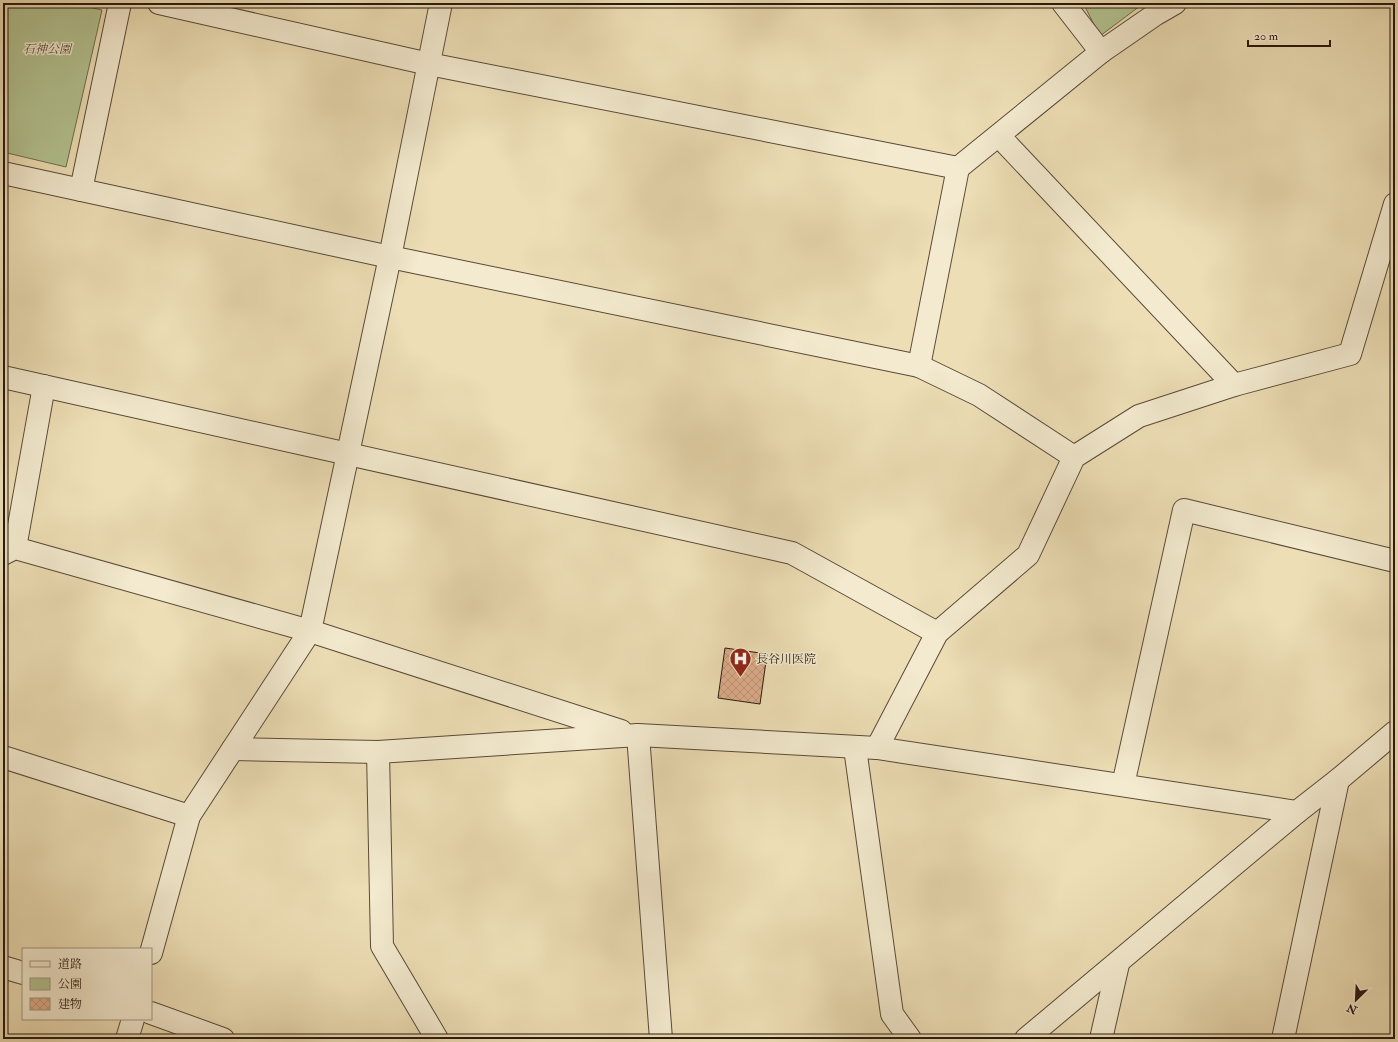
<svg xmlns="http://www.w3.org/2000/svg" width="1398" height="1042" viewBox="0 0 1398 1042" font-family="'IM FELL Double Pica','Noto Serif JP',serif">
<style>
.green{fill:#b3c291;stroke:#6e6d50}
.building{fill:url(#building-cross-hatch);stroke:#29180f}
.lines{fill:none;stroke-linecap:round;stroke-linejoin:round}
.minor-casing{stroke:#5a4a38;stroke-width:24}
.minor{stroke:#f3eacf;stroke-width:22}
.labels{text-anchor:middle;stroke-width:3;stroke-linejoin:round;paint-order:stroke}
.park-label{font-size:12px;font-style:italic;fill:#524b36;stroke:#f3eacf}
.poi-label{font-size:12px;fill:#29180f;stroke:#f3eacf;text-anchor:start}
</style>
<defs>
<pattern id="building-cross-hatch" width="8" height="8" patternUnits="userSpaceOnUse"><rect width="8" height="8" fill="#dfae8d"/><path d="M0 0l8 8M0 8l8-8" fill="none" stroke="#bf9578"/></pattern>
</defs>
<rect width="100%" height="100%" fill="#eddeb5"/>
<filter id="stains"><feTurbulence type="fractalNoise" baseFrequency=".005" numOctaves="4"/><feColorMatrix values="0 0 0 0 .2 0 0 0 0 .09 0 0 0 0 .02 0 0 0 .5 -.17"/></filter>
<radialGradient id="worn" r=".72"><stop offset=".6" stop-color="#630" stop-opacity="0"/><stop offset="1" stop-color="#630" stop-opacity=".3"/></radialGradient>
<g class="green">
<path d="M3,3H70L102,10L66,167L3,152Z"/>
<path d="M1083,3H1144L1100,36Z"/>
</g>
<path class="building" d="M725,648L767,654L760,704L718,698Z"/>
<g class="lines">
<defs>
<g id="minor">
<path d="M159,3L429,64L958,168"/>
<path d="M1063,3L1101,52"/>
<path d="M999,136L1234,385"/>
<path d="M3,173L390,257L919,366L979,395L1074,457"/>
<path d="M81,190L120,3"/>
<path d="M919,366L958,168L1101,52L1156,14L1175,3"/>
<path d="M3,377L792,553L937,633"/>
<path d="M15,548L44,386"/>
<path d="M3,554L15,548L310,631L621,731"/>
<path d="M638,735L661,1039"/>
<path d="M855,748L892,1014L910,1039"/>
<path d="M877,748L937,633L1028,555L1074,457L1139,416L1234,385L1350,354L1395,204"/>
<path d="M233,749L378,752L638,735L877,748L1297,812"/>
<path d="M378,752L382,946L437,1039"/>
<path d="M3,757L189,816"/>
<path d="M1123,785L1184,510L1395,561"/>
<path d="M151,953L189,816L310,631L390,257L441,3"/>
<path d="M3,967L23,973"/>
<path d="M151,1013L223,1039"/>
<path d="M127,1039L133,1019"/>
<path d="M1026,1039L1297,812L1338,780L1395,732"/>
<path d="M1101,1039L1118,964"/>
<path d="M1283,1039L1338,780"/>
</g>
</defs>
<use href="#minor" class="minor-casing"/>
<use href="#minor" class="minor"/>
</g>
<defs>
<symbol id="hospital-pin" viewBox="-11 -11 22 30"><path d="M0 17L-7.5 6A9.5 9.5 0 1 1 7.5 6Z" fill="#8f2418" stroke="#f3eacf"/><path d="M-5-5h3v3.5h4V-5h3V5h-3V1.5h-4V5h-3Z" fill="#fff"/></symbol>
</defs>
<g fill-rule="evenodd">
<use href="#hospital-pin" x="728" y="646" width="25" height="34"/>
</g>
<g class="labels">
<g class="park-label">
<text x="47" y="53">石神公園</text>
</g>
<g class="poi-label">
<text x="756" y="663">長谷川医院</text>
</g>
</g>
<rect width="1398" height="1042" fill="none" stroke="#eddeb5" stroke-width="16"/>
<rect x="4" y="4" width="1390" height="1034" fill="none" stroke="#29180f" stroke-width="2"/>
<rect x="8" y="8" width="1382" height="1026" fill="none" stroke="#29180f"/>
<rect x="22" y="948" width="130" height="72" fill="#f3eacf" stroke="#a29682"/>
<rect x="30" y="961" width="20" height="6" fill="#f3eacf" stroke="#a29682"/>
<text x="58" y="968" font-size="12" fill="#29180f">道路</text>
<rect x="30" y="978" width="20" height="12" fill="#b3c291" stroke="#a29682"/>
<text x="58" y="988" font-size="12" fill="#29180f">公園</text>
<rect x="30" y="998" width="20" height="12" fill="url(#building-cross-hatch)" stroke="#a29682"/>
<text x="58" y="1008" font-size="12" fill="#29180f">建物</text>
<g transform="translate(1356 1000) rotate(204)" stroke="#f3eacf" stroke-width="3" paint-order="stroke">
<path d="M0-3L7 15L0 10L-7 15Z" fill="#29180f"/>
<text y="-6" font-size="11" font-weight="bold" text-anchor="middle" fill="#29180f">N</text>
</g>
<path d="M1248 40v6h82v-6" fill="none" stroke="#29180f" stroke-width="2"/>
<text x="1254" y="40" font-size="12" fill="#29180f" stroke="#f3eacf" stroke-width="3" paint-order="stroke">20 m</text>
<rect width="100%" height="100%" filter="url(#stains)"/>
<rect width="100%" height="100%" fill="url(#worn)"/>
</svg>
